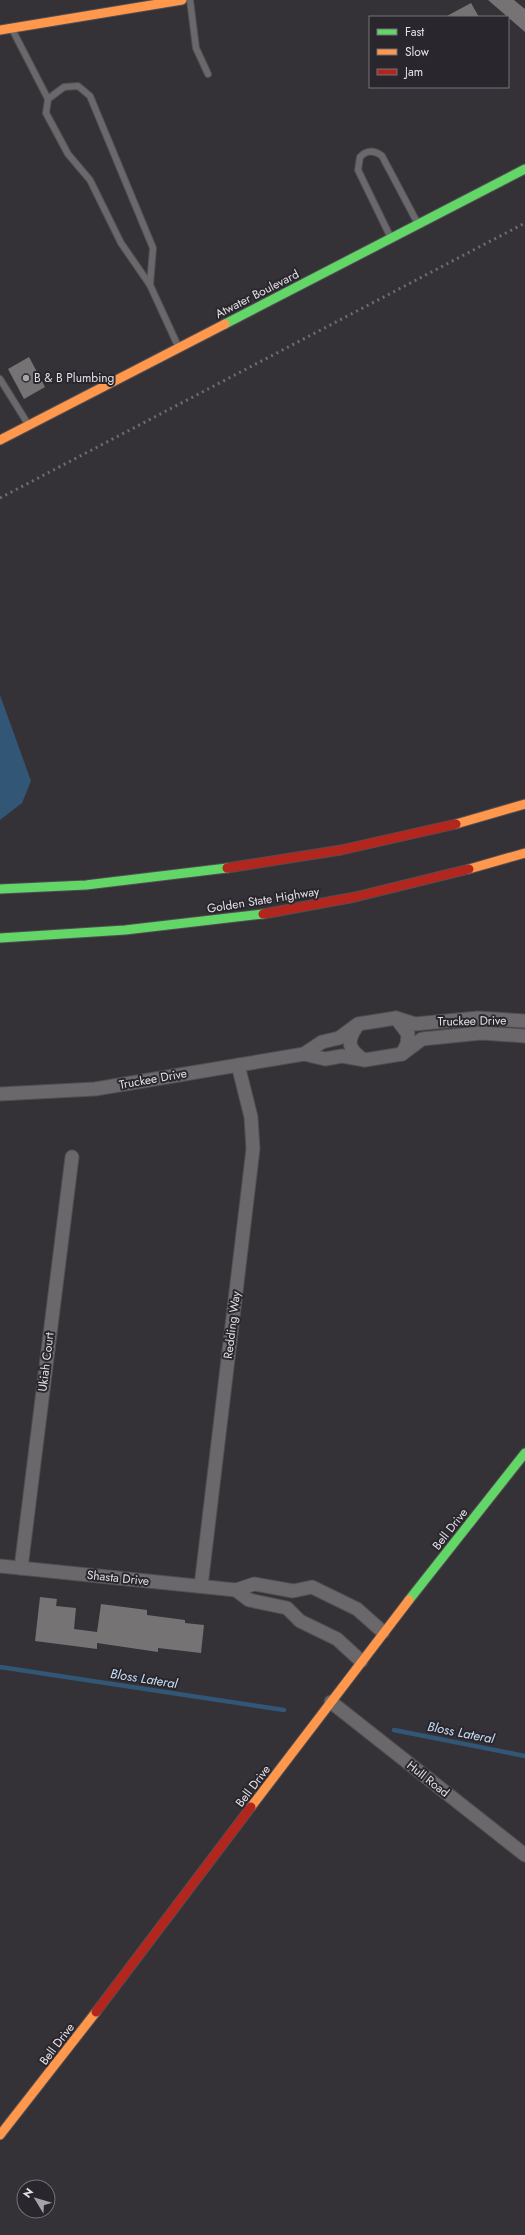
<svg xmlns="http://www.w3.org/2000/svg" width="525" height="2235" viewBox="0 0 525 2235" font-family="Jost,sans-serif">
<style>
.water{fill:#325776}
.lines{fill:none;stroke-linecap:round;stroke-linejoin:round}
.stream{stroke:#325776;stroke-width:4.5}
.building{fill:#757373}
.lane-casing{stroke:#514e52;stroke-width:8}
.street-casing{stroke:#514e52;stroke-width:15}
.fast-casing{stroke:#514e52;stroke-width:11}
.slow-casing{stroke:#514e52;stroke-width:11}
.jam-casing{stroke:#514e52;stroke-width:11}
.lane{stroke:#6a686b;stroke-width:6}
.street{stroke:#6a686b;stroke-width:13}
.fast{stroke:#63d668;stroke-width:9}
.slow{stroke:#ff974d;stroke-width:9}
.jam{stroke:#b3261e;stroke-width:9}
.rail{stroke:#6d6c6e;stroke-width:3;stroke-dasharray:2 4;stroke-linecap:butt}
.poi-dot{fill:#a6a4a8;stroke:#2a262e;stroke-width:1.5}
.labels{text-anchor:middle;stroke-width:4;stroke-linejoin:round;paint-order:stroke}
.street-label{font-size:12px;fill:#e4e1e6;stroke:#2a262e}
.poi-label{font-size:12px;fill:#e4e1e6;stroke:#2a262e;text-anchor:start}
.water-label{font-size:13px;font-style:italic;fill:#c7e1f7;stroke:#2a262e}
</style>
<rect width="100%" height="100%" fill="#343236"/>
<path class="water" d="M0,695L31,781L22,803L0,820Z"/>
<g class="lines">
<g class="stream">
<path d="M0,1667L284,1710"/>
<path d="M394,1730L525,1756"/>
</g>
</g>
<g class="building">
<path d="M488,0H514L525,9V32Z"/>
<path d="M471,3L479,17H445Z"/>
<path d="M29,357L45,387L24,399L8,369Z"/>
<path d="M40,1597L57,1599L56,1606L76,1608L74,1629L97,1632L101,1604L147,1610V1615L185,1620V1623L204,1625L201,1653L158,1648V1652L97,1643V1649L35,1641Z"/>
</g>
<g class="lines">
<defs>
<g id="lane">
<path d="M190,0L196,48L208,74"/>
<path d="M12,29L48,99"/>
<path d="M390,236L358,170L360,157C367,150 374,150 382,156L417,222"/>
<path d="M150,285L153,248L90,96L78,86L64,87L48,99L46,113L68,154L90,180L121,243L150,285L178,346"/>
<path d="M0,379L28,424"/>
</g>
<g id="street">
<path d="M396,1018L408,1034L407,1044L402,1054"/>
<path d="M357,1026C346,1042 348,1049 364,1060"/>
<path d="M304,1054L325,1059L342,1056L365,1060L402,1054L422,1039L481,1033L525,1036"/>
<path d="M0,1094L95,1089L304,1054L322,1042L339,1038L358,1024L396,1018L415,1024L478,1018L525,1021"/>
<path d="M0,1566L236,1590L254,1584L293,1591L312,1587L357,1609L383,1632"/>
<path d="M21,1568L72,1157"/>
<path d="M201,1586L253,1149L251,1117L238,1065"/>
<path d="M236,1590L249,1600L287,1608L300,1621L337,1639L361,1661"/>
<path d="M331,1702L525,1855"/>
</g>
<g id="fast">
<path d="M225,324L525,169"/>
<path d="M0,889L86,885L227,868"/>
<path d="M0,938L125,930L263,914"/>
<path d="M409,1600L525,1453"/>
</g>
<g id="slow">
<path d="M0,30L182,0"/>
<path d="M0,440L225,324"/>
<path d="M456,824L525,804"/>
<path d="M469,869L525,853"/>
<path d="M251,1807L409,1600"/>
<path d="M0,2135L96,2012"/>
</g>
<g id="jam">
<path d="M227,868L341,850L456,824"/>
<path d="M263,914L355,897L469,869"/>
<path d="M96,2012L251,1807"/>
</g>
</defs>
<use href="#lane" class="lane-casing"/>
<use href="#street" class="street-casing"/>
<use href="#fast" class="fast-casing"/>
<use href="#slow" class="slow-casing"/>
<use href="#jam" class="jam-casing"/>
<use href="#lane" class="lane"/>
<use href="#street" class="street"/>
<use href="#fast" class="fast"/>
<use href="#slow" class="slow"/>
<use href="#jam" class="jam"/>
<path class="rail" d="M0,498L525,223"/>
</g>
<circle class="poi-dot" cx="26" cy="378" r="4"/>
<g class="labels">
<g class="street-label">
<text transform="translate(257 294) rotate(-27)" y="4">Atwater Boulevard</text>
<text transform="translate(263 900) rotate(-9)" y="4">Golden State Highway</text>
<text transform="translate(472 1021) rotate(-1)" y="4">Truckee Drive</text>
<text transform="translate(153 1079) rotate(-10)" y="4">Truckee Drive</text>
<text transform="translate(232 1325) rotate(-83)" y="4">Redding Way</text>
<text transform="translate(46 1362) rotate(-83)" y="4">Ukiah Court</text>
<text transform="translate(450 1529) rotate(-52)" y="4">Bell Drive</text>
<text transform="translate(118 1578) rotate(6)" y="4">Shasta Drive</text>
<text transform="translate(428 1779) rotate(38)" y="4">Hull Road</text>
<text transform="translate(253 1786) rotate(-53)" y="4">Bell Drive</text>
<text transform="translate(57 2044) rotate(-53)" y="4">Bell Drive</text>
</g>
<g class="poi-label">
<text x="34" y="382">B &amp; B Plumbing</text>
</g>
<g class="water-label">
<text transform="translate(144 1678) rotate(9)" y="5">Bloss Lateral</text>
<text transform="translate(461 1732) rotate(11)" y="5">Bloss Lateral</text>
</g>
</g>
<rect x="369" y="16" width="140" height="72" fill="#2a262e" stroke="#747178"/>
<rect x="377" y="29" width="20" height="6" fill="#63d668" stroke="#747178"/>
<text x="405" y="36" font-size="12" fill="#e4e1e6">Fast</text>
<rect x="377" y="49" width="20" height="6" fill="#ff974d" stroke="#747178"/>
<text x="405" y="56" font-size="12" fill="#e4e1e6">Slow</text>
<rect x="377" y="69" width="20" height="6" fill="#b3261e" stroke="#747178"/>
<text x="405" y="76" font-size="12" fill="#e4e1e6">Jam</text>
<g transform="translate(36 2199) rotate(308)"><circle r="19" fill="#2a262e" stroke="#747178"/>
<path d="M0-3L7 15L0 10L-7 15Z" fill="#a6a4a8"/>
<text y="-6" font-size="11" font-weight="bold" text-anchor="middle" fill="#e4e1e6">N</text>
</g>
</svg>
